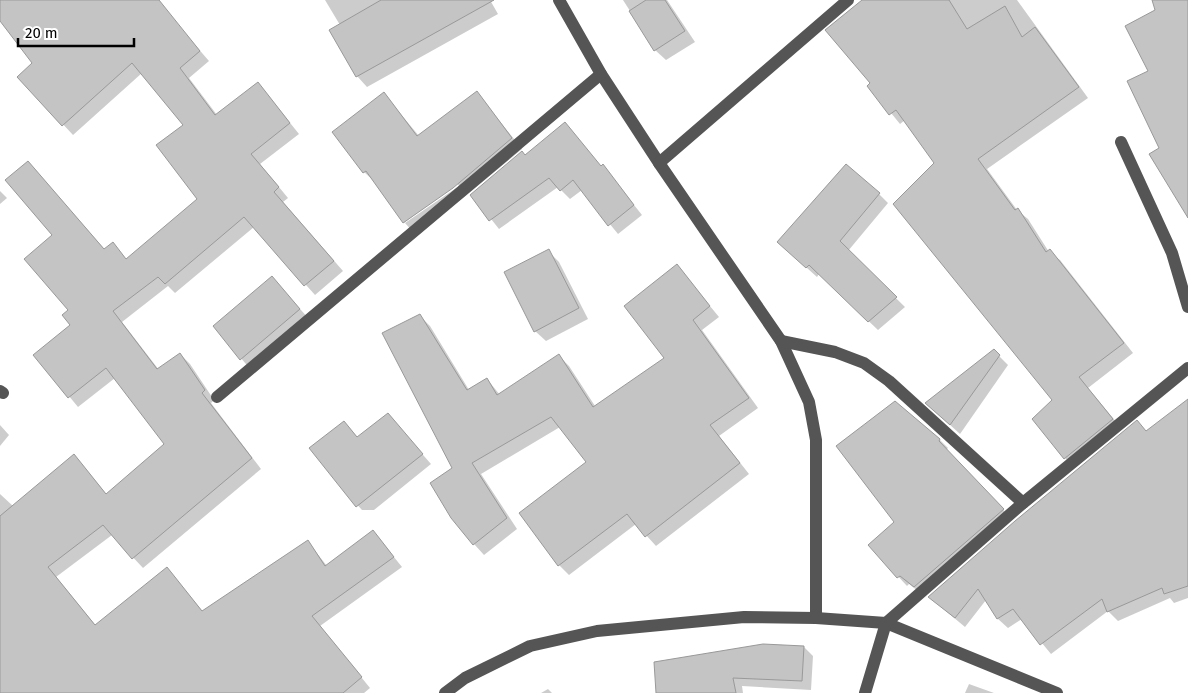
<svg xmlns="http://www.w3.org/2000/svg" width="1188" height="693" viewBox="0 0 1188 693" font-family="'Fira Sans',sans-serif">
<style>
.shadow{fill:#0003}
.building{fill:#c4c4c4;stroke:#999}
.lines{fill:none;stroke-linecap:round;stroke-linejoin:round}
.minor{stroke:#555;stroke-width:12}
</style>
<rect width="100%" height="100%" fill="#fff"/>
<g class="shadow">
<path d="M0,0H130L169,15L209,61L189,78L217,115L258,83L299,134L260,164L288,198L283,202L343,271L315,295L254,227L175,293L168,286L122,322L159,370L180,354L190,364L214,400L211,403L261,469L143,568L112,535L56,577L96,626L176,579L203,612L308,542L327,566L373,531L402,567L320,626L370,688L364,693H0V494L13,506L83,466L107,495L166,445L115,378L78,407L35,355L72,325L54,235L28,162L105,250L112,244L127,260L199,199L184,125L142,73L73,135L19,77L34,64L0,19Z"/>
<path d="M325,0H490L498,14L367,87L357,76L340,25Z"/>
<path d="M623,0H667L695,42L666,60L655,50Z"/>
<path d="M862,0H1017L1088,98L987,169L1017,210L1028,219L1049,252L1060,260L1133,353L1088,388L1122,429L1075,468L1065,458L1054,400L936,163L905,120L900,124L869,86L872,83Z"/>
<path d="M477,93L522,149L463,198L414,233L405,223L459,186L457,183L404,223L375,182L364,172L334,133L384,94L419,136Z"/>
<path d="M525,156L603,166L642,215L618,234L582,190L570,199L558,187L499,229L472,195Z"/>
<path d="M0,191L7,198L0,204Z"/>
<path d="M879,194L888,203L848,251L905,307L878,330L819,274L817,277L788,251Z"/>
<path d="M548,251L559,262L588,319L546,341L535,331Z"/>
<path d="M677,266L719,317L702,330L758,408L719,436L749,474L656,546L636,524L569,575L559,565L588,462L560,427L481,474L517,529L484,555L474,544L420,316L430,326L469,390L487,379L500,395L559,356L569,366L595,406L666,358Z"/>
<path d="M272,278L310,320L251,370L214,326Z"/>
<path d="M994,351L1008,365L960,434L936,412Z"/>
<path d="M1188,401V598L1174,603L1170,598L1118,621L1108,611L1051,654L1022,619L1008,628L998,619L986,600L965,627L929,597L1137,422L1147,432Z"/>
<path d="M895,403L939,439L948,448L946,450L1011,518L923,595L909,584L907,586L869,545L895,522Z"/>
<path d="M388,415L431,464L374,510H362L353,500L344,422L358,438Z"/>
<path d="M0,425L9,435L0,446Z"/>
<path d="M804,647L813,656L811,690L742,686L743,693H657Z"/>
<path d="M969,684L994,693H965Z"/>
<path d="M548,689L552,693H541Z"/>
</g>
<g class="building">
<path d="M0,0H159L200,51L180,68L215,115L258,82L290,123L251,154L279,187L274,192L334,261L304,286L244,217L165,284L158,277L113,311L157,369L180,353L205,390L202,393L252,458L132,559L103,525L48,567L95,625L167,567L202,611L308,540L325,566L373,530L394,557L312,616L362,677L343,693H0V516L74,454L106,494L164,444L106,368L68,398L33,355L70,325L62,315L68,310L24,259L52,235L5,180L28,161L104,249L113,242L126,259L197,199L156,145L183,125L132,63L62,126L17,77L32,63L0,21Z"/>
<path d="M381,0H494L356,77L329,30Z"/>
<path d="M646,0H665L685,31L654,51L629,11Z"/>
<path d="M862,0H949L967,29L1005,6L1022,37L1035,27L1079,87L978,159L1015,210L1018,208L1046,252L1050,249L1124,343L1079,377L1113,419L1064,459L1032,419L1052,400L893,204L934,163L896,110L889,115L867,86L870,83L825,30Z"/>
<path d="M1152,0H1188V218L1149,154L1159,148L1127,81L1148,71L1125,26L1155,10Z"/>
<path d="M477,91L512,138L453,188L403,223L366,171L363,173L332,132L384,92L417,136Z"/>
<path d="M565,122L601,166L603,164L634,205L608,226L573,180L560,191L549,178L489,221L470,195L522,151L525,155Z"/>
<path d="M846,164L880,193L840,241L897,297L868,322L809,265L806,268L777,242Z"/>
<path d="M549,249L579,308L534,332L504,272Z"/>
<path d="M677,264L710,306L693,320L749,398L710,425L740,463L645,537L627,514L558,566L519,513L586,462L551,417L472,463L507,518L473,545L451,518L430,483L452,468L382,333L420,314L467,390L487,378L497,395L559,354L593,407L664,358L624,306Z"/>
<path d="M272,276L300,309L240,360L213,326Z"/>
<path d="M994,349L1000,355L950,425L925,403Z"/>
<path d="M1188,399V586L1164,594L1162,588L1107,612L1102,599L1040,645L1013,609L997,619L978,589L955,618L928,597L1015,521L1137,420L1146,431Z"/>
<path d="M895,401L940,439L939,441L1004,509L914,587L900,576L897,578L868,545L894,522L836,446Z"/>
<path d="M388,413L423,454L356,507L309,448L344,421L357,437Z"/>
<path d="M763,644L804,646L802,681L733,678L736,693H656L654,662Z"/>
</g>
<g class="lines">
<g class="minor">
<path d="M559,0L601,74L659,163L781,341L809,402L816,440V618"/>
<path d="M1121,142L1172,253L1188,307"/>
<path d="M659,163L848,0"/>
<path d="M781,341L835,352L864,363L889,381L1023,503"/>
<path d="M0,391L3,393"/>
<path d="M217,397L601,74"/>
<path d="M445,693L465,678L530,646L597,631L744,617L816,618L886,623L1057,693"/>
<path d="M865,693L886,623L1023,503L1188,368"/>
</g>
</g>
<path d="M18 38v8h116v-8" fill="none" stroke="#000000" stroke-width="2.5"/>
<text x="25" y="38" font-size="15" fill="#000000" stroke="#ffffff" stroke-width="4" paint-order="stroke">20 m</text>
</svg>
